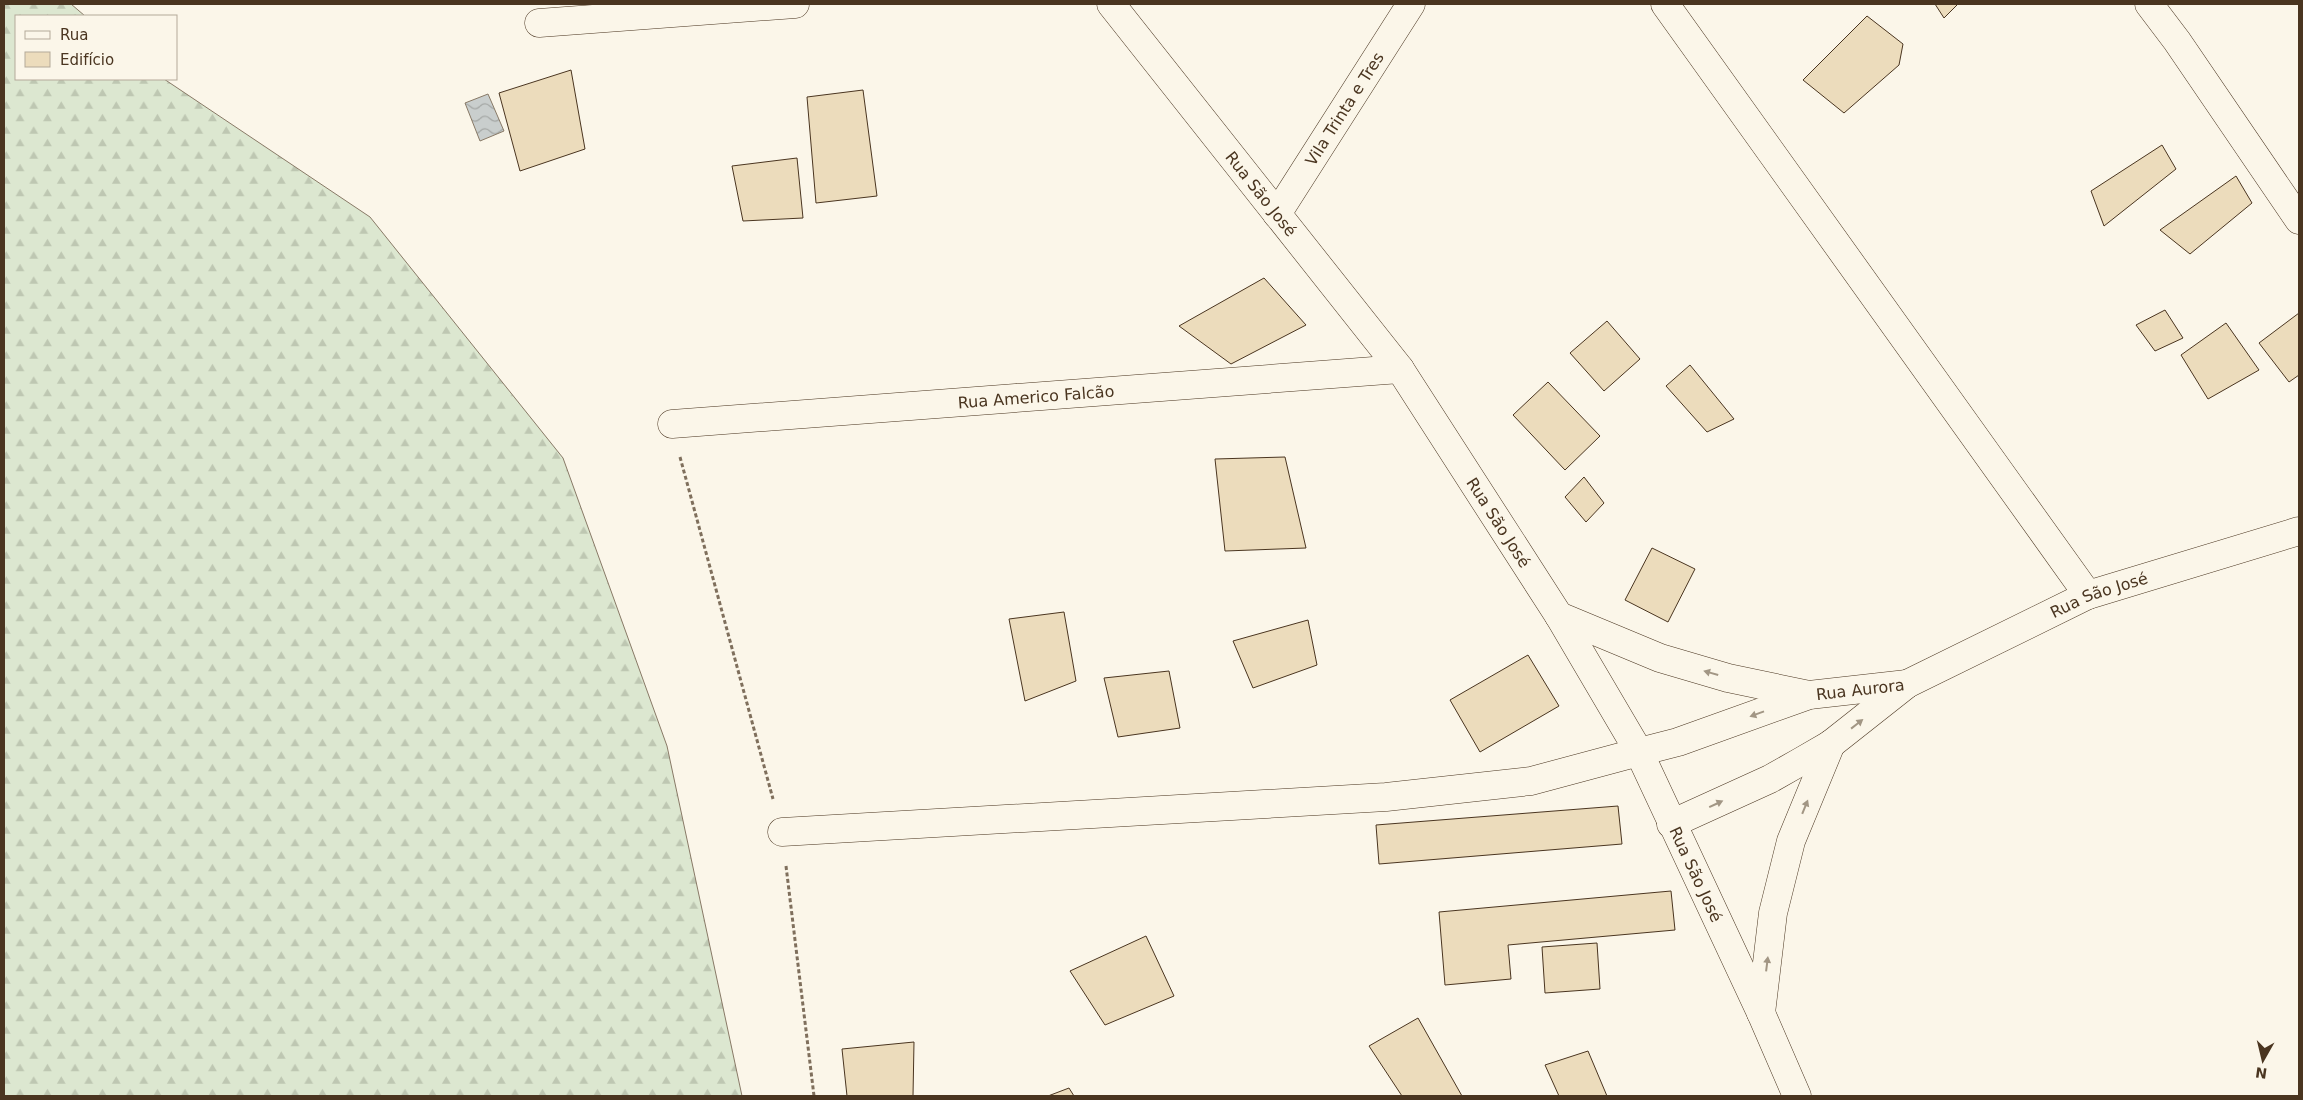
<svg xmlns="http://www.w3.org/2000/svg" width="2303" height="1100" viewBox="0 0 2303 1100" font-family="'DejaVu Sans',sans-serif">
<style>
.forest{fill:url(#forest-firs);stroke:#887966}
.water{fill:url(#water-waves);stroke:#887966}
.building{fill:#ecdcbc;stroke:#4a3520}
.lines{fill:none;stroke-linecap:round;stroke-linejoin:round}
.minor-casing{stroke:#4a3520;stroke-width:29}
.secondary-casing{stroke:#4a3520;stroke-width:29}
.path{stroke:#7f6f5c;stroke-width:3;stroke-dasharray:4 2.5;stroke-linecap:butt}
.minor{stroke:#fbf6e9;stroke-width:28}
.secondary{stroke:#fbf6e9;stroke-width:28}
.oneway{fill:#a29684}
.labels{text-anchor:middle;stroke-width:4;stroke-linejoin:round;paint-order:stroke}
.street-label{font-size:16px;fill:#4a3520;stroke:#fbf6e9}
</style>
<defs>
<pattern id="forest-firs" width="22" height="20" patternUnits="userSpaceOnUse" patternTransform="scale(1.25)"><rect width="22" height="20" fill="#dce7d0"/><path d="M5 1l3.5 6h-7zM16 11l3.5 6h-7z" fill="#bec7b2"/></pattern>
<pattern id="water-waves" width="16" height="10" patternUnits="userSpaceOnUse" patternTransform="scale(1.25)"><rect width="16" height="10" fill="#c9cecd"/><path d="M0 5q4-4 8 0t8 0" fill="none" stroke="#a5a8a6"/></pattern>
</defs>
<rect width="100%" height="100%" fill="#fbf6e9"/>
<path class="forest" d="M4,4H71L85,16H16V79H164L370,217L563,458L667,746L742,1096H4Z"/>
<path class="water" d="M488,94L504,131L480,141L465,103Z"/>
<g class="building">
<path d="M1935,4H1958L1944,18Z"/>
<path d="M1867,16L1903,44L1899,65L1844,113L1803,80Z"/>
<path d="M571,70L585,149L520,171L499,93Z"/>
<path d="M863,90L877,196L816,203L807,97Z"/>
<path d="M2162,145L2176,169L2104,226L2091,191Z"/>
<path d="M797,158L803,218L743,221L732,166Z"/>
<path d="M2236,176L2252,203L2190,254L2160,230Z"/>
<path d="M1264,278L1306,325L1231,364L1179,326Z"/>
<path d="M2165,310L2183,338L2155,351L2136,325Z"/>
<path d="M2299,313V375L2289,382L2259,343Z"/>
<path d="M1607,321L1640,359L1604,391L1570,353Z"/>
<path d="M2226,323L2259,370L2208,399L2181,355Z"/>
<path d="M1690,365L1734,419L1707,432L1666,386Z"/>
<path d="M1548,382L1600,436L1565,470L1513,415Z"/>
<path d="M1285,457L1306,548L1225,551L1215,459Z"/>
<path d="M1584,477L1604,503L1586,522L1565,497Z"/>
<path d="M1652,548L1695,569L1668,622L1625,600Z"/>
<path d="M1064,612L1076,681L1025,701L1009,619Z"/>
<path d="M1308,620L1317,665L1253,688L1233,641Z"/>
<path d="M1528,655L1559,706L1480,752L1450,700Z"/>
<path d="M1169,671L1180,728L1118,737L1104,678Z"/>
<path d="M1618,806L1622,844L1379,864L1376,825Z"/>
<path d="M1671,891L1675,930L1508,945L1511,979L1445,985L1439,912Z"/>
<path d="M1146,936L1174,996L1105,1025L1070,971Z"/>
<path d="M1597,943L1600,989L1545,993L1542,947Z"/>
<path d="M1418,1018L1462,1096H1402L1369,1046Z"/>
<path d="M914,1042L913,1096H847L842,1049Z"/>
<path d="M1588,1051L1607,1096H1559L1545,1065Z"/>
<path d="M1069,1088L1074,1096H1048Z"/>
</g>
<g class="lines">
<defs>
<g id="minor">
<path d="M1665,4L2088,595"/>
<path d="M2149,4L2177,41L2299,220"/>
<path d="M539,23L795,4"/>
<path id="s1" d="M1277,214L1411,4"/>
<path id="s2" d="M672,424L1400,369"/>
<path d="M782,832L1386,797L1531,781L1639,752"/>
</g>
<g id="secondary">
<path id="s3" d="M1111,4L1400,369L1559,616L1639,752L1761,1013L1797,1096"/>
<path d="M1559,616L1660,658L1728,678L1809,695"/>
<path id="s4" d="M1639,752L1678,742L1809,695L1907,684"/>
<path id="s5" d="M1671,824L1770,779L1800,762L1831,744L1907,684L2088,595L2299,531"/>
<path d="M1761,1013L1773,913L1791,841L1831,744"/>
</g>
</defs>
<use href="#minor" class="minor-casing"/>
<use href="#secondary" class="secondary-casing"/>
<g class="path">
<path d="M680,457L773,799"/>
<path d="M786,866L814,1096"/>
</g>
<use href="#minor" class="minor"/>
<use href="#secondary" class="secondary"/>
</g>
<defs><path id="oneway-solid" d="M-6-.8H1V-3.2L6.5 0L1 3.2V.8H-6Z" transform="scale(1.25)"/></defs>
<g class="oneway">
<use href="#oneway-solid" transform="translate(1711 673) rotate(-164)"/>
<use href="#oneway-solid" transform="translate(1757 714) rotate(160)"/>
<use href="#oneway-solid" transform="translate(1857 724) rotate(-38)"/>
<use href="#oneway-solid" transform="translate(1716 804) rotate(-25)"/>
<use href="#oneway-solid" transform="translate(1805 807) rotate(-68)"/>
<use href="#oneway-solid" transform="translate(1767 964) rotate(-83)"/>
</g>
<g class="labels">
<g class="street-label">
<text dy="6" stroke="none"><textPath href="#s1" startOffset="125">Vila Trinta e Tres</textPath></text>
<text dy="6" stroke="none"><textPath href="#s3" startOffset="242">Rua São José</textPath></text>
<text dy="6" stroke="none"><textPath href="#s2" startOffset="365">Rua Americo Falcão</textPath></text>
<text dy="6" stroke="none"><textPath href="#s3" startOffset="648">Rua São José</textPath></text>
<text dy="6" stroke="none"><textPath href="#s5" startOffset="488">Rua São José</textPath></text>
<text dy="6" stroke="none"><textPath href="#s4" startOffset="231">Rua Aurora</textPath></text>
<text dy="6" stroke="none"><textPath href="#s3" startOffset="1052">Rua São José</textPath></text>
</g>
</g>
<rect width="2303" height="1100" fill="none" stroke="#4a3520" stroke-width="10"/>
<rect x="15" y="15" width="162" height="65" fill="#fbf6e9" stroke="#b4a999"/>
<rect x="25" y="31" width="25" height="8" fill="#fbf6e9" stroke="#b4a999"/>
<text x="60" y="40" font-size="15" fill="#4a3520">Rua</text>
<rect x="25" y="52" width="25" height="15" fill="#ecdcbc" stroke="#b4a999"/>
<text x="60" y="65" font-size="15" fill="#4a3520">Edifício</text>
<g transform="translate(2263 1060) rotate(188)" stroke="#fbf6e9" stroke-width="4" paint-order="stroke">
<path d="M0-4L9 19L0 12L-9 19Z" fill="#4a3520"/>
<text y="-8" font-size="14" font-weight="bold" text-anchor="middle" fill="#4a3520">N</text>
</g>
</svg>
